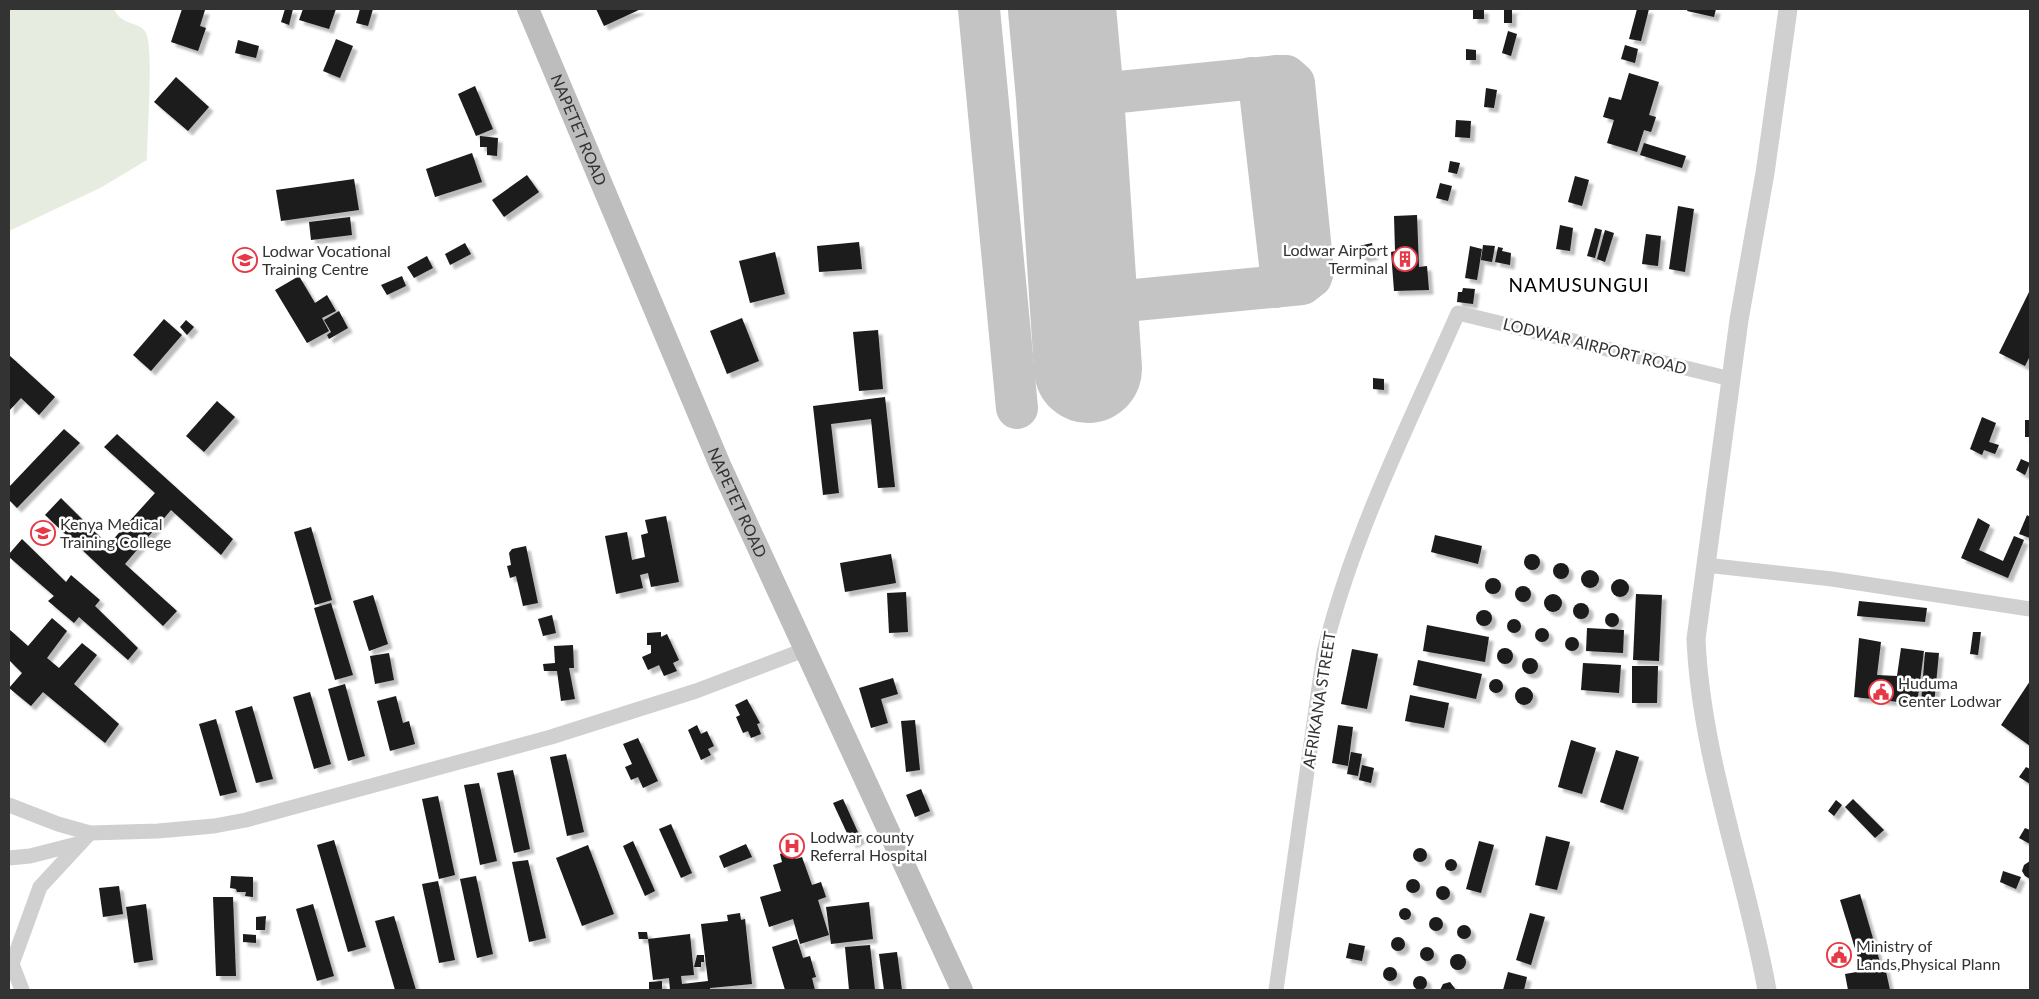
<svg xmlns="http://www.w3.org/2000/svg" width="2039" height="999" viewBox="0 0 2039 999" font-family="Lato,sans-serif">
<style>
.green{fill:#e6ecdf}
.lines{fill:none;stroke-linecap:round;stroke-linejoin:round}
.taxiway{stroke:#c4c4c4;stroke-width:42}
.runway{stroke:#c4c4c4;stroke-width:108}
.building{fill:#1a1a1a;filter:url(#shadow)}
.minor{stroke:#d0d0d0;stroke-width:15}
.tertiary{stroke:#d0d0d0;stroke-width:19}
.secondary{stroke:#bdbdbd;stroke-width:22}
.labels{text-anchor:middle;stroke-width:5;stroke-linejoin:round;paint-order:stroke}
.street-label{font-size:16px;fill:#333;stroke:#fff}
.poi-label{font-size:16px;fill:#333;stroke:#fff;text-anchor:start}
.quarter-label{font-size:19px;letter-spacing:1px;fill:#000;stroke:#fff}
</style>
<defs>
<filter id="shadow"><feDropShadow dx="4.5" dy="4.5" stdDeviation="1" flood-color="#0004"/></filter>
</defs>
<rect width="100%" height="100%" fill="#fff"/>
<path class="green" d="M9,9H114C121,26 140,21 146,33C154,48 147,137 147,160L100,188L9,231Z"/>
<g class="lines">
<g class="taxiway">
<path d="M979,9L1017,408"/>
<path d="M1251,78L1260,91L1281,273L1275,287"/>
<path d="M1070,97L1277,76H1286L1294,83L1313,271L1311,277L1302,284L1083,305"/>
</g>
<path class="runway" d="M1062,9L1070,97L1088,369"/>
</g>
<g class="building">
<path d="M182,9L205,10L200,26L206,28L198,51L171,42Z"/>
<path d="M285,9H293L289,25L281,22Z"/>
<path d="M303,9H336L329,29L299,20Z"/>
<path d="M360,9H373L368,26L356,23Z"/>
<path d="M596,9H641L604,26Z"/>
<rect x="1473" y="9" width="11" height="10"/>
<path d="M1504,9H1517L1512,10V23H1504Z"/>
<path d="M1637,9H1649L1641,41L1629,39Z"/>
<path d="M1688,9H1716L1714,17L1687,11Z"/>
<path d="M1508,31L1517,34L1511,56L1502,53Z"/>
<path d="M336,39L353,46L340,78L323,71Z"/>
<path d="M238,40L259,46L256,58L235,53Z"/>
<path d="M1625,45L1638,49L1635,63L1621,59Z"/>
<path d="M1466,49L1476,50V60H1466Z"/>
<path d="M1629,73L1659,82L1649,115L1656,117L1651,132L1644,130L1637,152L1607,143L1614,120L1603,117L1609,97L1621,100Z"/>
<path d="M176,77L209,107L188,131L154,102Z"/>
<path d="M475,86L493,129L476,136L458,94Z"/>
<path d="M1486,88L1497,90L1494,108L1484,107Z"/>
<path d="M1456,120L1471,121L1470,138L1455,137Z"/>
<path d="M480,136L498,138L497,156L487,155V147H480Z"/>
<path d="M1644,143L1686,156L1682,168L1640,155Z"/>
<path d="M472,153L482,182L435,197L426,169Z"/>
<path d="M1450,161L1460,163L1457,174L1448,172Z"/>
<path d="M527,175L539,192L504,217L492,200Z"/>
<path d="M1575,176L1589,180L1582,206L1568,202Z"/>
<path d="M354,179L359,210L281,221L276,190Z"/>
<path d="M1440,183L1452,186L1448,201L1436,198Z"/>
<path d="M1678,206L1694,209L1685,272L1669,269Z"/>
<path d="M1417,215L1419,267L1427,266L1429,290L1394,291L1391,252L1395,251L1394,216Z"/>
<path d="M350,217L352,235L311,240L309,222Z"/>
<path d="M1560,225L1573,228L1570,251L1556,249Z"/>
<path d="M1595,228L1602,230L1595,258L1587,256Z"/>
<path d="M1605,230L1614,233L1605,262L1597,259Z"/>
<path d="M1646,234L1661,236L1658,266L1642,264Z"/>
<path d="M859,242L862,269L819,272L817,246Z"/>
<path d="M465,243L471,254L450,265L445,254Z"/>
<path d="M1372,243L1374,255L1362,258L1359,246Z"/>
<path d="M1483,245L1495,246L1492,262L1481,260Z"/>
<path d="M1470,246L1482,249L1477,280L1465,278Z"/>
<path d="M1498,247L1503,248L1502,251L1511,253L1510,265L1495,262Z"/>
<path d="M775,252L785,294L750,303L739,261Z"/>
<path d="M427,256L433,268L414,278L407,267Z"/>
<path d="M299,276L315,303L327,295L336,311L322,318L329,331L307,343L275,290Z"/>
<path d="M402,276L406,286L387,295L381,285Z"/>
<path d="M1463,288L1475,289L1473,304L1457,302L1458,292H1462Z"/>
<path d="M2030,290V356L2025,366L1999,353Z"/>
<path d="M339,311L348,328L329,339L327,335L331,332L324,320Z"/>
<path d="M742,318L759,361L727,374L710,331Z"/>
<path d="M164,319L182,335L151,371L133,355Z"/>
<path d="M186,320L194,327L187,335L180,327Z"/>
<path d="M878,330L883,389L859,391L853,332Z"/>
<path d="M9,355L55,397L39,415L21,398L9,411Z"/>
<path d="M1373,378L1384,379V390L1373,389Z"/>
<path d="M885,397L895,487L878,488L871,419L831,424L839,493L823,495L813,406Z"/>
<path d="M217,401L235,417L204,452L186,436Z"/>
<path d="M1982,417L1996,423L1989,442L1999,445L1995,454L1984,450L1982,455L1970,449Z"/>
<rect x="2025" y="420" width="5" height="17"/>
<path d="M64,429L80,443L17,508L9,500V487Z"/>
<path d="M117,434L233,539L221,555L171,510L125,564L177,611L163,626L45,515L61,498L108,545L155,493L104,447Z"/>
<path d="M2021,459L2030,463L2025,475L2016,470Z"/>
<path d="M2027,515L2030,517V538L2019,534Z"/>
<path d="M666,516L679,582L651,587L648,573L640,575L643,588L616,594L605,536L627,532L632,560L645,557L641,535L648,533L645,520Z"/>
<path d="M1978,518L1990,525L1979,550L2003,561L2014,536L2024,540L2008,578L1961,558Z"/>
<path d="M311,527L332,600L315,605L294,532Z"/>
<path d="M1435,535L1482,546L1478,564L1431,552Z"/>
<path d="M22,539L66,582L71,575L100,600L95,606L138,648L128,660L79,617L74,623L48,601L54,596L9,557V554Z"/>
<path d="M526,546L538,603L523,606L516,576L510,578L507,566L511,565L509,553L512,549Z"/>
<circle cx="1532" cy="562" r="8"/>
<path d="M891,554L896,583L845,592L840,563Z"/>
<circle cx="1561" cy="571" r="8"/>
<circle cx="1590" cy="579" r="9"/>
<circle cx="1493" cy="586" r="8"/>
<circle cx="1620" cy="588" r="9"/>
<circle cx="1523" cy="594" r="8"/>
<path d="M906,592L908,632L889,633L887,593Z"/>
<path d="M1636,594L1662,595L1659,661L1633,660Z"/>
<circle cx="1553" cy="603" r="9"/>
<path d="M373,595L388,644L369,651L353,601Z"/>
<path d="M1859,601L1927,608L1925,622L1857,616Z"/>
<path d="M331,603L353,675L335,680L314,608Z"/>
<circle cx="1581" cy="611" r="8"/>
<circle cx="1484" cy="618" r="8"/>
<circle cx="1612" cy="620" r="7"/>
<path d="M552,615L556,633L543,636L538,619Z"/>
<path d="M52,618L67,631L47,658L59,668L82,643L97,655L74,684L119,724L105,743L43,692L31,706L9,688L22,673L9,660V629L28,646Z"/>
<circle cx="1514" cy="626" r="7"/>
<path d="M1427,625L1489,637L1485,662L1423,651Z"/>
<circle cx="1542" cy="635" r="7"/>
<path d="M1587,628L1624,630L1623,653L1586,651Z"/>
<path d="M661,632V637L667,634L679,660L673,663L677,671L664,676L659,665L648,670L642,657L651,653V645H647V633Z"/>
<path d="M1973,632H1981L1978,655L1970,654Z"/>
<circle cx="1572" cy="644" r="7"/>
<path d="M1859,638L1881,642L1877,675L1897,676L1901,648L1924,651L1917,704L1854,697Z"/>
<path d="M573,645L574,668H569L575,699L561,701L557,671H544L543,664L555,663L554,646Z"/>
<circle cx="1505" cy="656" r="8"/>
<path d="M1352,649L1378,654L1367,709L1341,704Z"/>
<path d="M1925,652L1939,653L1934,704L1921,703Z"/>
<path d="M389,653L394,680L375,684L370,656Z"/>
<circle cx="1530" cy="666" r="8"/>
<path d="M1418,660L1482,674L1476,699L1413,685Z"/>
<path d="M1583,663L1621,665L1619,693L1581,690Z"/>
<path d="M1632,666H1658L1657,703H1632Z"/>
<path d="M893,678L898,694L881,699L888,723L871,728L859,688Z"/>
<circle cx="1496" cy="686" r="7"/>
<path d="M2030,681V746L2001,725Z"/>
<path d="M345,684L365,756L348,761L328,689Z"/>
<circle cx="1524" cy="696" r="9"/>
<path d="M310,692L331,764L314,769L293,697Z"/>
<path d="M1410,695L1449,703L1444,728L1405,721Z"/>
<path d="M396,696L403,723L409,721L415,744L390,751L377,701Z"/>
<path d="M747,699L760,723L757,724L761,734L751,738L748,731L743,733L736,717L740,715L735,705Z"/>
<path d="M252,706L273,779L256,783L235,711Z"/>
<path d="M216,719L237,792L220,796L199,724Z"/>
<path d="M915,720L920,770L906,772L901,721Z"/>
<path d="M697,725L701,734L707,731L714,746L708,749L711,755L701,760L688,730Z"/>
<path d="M1338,725L1353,727L1348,766L1332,763Z"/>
<path d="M638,738L658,781L643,788L638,777L631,780L625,767L632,764L623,744Z"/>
<path d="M1571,740L1596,748L1582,794L1558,787Z"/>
<path d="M1616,750L1639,757L1623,810L1600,802Z"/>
<path d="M1351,752L1362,754L1358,776L1347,774Z"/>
<path d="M566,754L584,832L567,836L550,757Z"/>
<path d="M1362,765L1374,768L1371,783L1359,780Z"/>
<path d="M2026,767L2030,769V784L2019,777Z"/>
<path d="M513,770L530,849L514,853L497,773Z"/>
<path d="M479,783L497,861L480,865L464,785Z"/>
<path d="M921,789L930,811L915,817L906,795Z"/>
<path d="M438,796L455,875L439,879L422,799Z"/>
<path d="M843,799L861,839L852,844L833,803Z"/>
<path d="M1853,799L1884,830L1875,838L1845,807Z"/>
<path d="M1836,800L1842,805L1834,816L1828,811Z"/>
<path d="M671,824L692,873L681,878L659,829Z"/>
<path d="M2025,828L2030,830V844L2019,838Z"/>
<path d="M1546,836L1570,842L1557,890L1535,885Z"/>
<path d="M334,840L366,947L348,952L317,845Z"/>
<path d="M633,841L655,891L645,896L623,846Z"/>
<path d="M1479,841L1494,845L1481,893L1466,889Z"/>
<path d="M746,844L752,857L724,868L719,856Z"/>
<path d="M588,845L614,914L582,926L556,858Z"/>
<circle cx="1420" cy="855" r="7"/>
<path d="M793,849L796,859L802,857L812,885L821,882L826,897L818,900L829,935L800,944L793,919L769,927L760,897L781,891L773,865L782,862L780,854Z"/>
<circle cx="1451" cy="865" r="6"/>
<path d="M528,860L546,938L529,942L512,862Z"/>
<path d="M2030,861V879L2025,876L2022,871L2024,865Z"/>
<path d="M2003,871L2021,877L2016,889L2000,882Z"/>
<path d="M231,876L253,877V897L245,896L246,892H237L236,889L230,888Z"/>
<path d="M476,876L493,954L477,958L460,879Z"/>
<circle cx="1413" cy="886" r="7"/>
<path d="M438,881L455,960L439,963L422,884Z"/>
<circle cx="1443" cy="893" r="7"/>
<path d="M119,886L123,914L103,917L99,888Z"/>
<path d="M1860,894L1880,962L1861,968L1840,900Z"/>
<path d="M213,897H233L236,976H216Z"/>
<path d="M869,902L873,939L831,944L826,907Z"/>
<path d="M146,904L153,960L134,963L126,907Z"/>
<path d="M313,904L334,976L317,981L296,909Z"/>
<circle cx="1405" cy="914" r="6"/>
<path d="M740,913L741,920L745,919L752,984L710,988V990H670L669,978L653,980L648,939L690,934L694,975L681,976L682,984L708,981L701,924L728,921L727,915Z"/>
<path d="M1530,913L1545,917L1531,965L1516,960Z"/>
<path d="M266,916L265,930H256V917Z"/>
<path d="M394,916L416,990H395L375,921Z"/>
<circle cx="1436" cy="924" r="7"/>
<circle cx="1464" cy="932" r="7"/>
<path d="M638,932H647L648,939H639Z"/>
<path d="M243,934L256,935V943L243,942Z"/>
<circle cx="1398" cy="944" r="7"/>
<path d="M797,939L803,958L810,956L816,977L812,978L815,990H785L772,947Z"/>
<path d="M1349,943L1365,946L1362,961L1346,958Z"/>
<path d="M870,945L875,990H849L845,947Z"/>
<circle cx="1427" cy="954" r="7"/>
<path d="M897,952L902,990H884L879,954Z"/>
<circle cx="1458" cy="962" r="8"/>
<path d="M697,955H704V962H701V967H694Z"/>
<path d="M1885,967L1890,990H1848L1845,974Z"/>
<circle cx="1390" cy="974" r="7"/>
<path d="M1508,972L1527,977L1524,990H1503Z"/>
<circle cx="1420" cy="983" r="7"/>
<path d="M662,981V990H649V982Z"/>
<path d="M1450,982L1456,990H1440L1443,984Z"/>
</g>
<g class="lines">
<g class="minor">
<path d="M1705,565L1832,579L2030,609"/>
<path d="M9,805L58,824L90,833L158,831L214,826L246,820L551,737L696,691L804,650"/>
<path d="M9,858L30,856L77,844"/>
<path d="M22,990L12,964L40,887L90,833"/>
<path d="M1276,990L1324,652C1353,534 1409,424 1458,313L1731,379"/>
</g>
<path class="tertiary" d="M1767,990C1746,874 1701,757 1696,639L1739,320L1765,173L1788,9"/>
<path class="secondary" id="s1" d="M528,9L720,465L962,990"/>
</g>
<defs>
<symbol id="building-ring" viewBox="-11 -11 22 22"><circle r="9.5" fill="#fff" stroke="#e63946" stroke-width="1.5"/><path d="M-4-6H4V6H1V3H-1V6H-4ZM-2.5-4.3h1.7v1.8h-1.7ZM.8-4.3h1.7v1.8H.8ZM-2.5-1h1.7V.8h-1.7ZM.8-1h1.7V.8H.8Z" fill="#e63946"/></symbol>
<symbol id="school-ring" viewBox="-11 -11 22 22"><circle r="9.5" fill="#fff" stroke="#e63946" stroke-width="1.5"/><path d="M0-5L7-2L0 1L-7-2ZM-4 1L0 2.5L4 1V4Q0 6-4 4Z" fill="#e63946"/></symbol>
<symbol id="university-ring" viewBox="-11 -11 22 22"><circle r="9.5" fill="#fff" stroke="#e63946" stroke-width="1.5"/><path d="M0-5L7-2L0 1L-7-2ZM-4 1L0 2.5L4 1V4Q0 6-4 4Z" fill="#e63946"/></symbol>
<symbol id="civic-ring" viewBox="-11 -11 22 22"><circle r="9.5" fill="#fff" stroke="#e63946" stroke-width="1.5"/><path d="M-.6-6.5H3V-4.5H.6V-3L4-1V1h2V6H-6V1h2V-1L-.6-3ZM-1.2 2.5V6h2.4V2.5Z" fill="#e63946"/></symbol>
<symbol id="hospital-ring" viewBox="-11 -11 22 22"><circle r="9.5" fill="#fff" stroke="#e63946" stroke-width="1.5"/><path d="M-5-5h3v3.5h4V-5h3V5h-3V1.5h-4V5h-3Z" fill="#e63946"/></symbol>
</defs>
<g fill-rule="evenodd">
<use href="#building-ring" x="1391" y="245" width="28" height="28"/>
<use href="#school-ring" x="231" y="246" width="28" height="28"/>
<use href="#university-ring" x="29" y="519" width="28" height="28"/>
<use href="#civic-ring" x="1867" y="678" width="28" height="28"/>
<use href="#hospital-ring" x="778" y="832" width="28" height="28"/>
<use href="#civic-ring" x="1825" y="941" width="28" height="28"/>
</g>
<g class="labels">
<g class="street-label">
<text dy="6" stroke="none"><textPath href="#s1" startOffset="131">NAPETET ROAD</textPath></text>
<text transform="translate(1595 346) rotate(14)" y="6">LODWAR AIRPORT ROAD</text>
<text dy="6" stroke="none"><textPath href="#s1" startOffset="536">NAPETET ROAD</textPath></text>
<text transform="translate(1319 700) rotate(-81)" y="6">AFRIKANA STREET</text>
</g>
<g class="poi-label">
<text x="1388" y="256" text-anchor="end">Lodwar Airport<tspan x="1388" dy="18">Terminal</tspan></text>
<text x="262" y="257">Lodwar Vocational<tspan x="262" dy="18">Training Centre</tspan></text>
<text x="60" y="530">Kenya Medical<tspan x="60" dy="18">Training College</tspan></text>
<text x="1898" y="689">Huduma<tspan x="1898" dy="18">Center Lodwar</tspan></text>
<text x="810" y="843">Lodwar county<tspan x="810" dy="18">Referral Hospital</tspan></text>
<text x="1856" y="952">Ministry of<tspan x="1856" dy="18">Lands,Physical Plann</tspan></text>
</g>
<g class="quarter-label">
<text x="1579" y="292">NAMUSUNGUI</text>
</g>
</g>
<rect width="2039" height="999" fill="none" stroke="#333333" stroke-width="20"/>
</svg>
